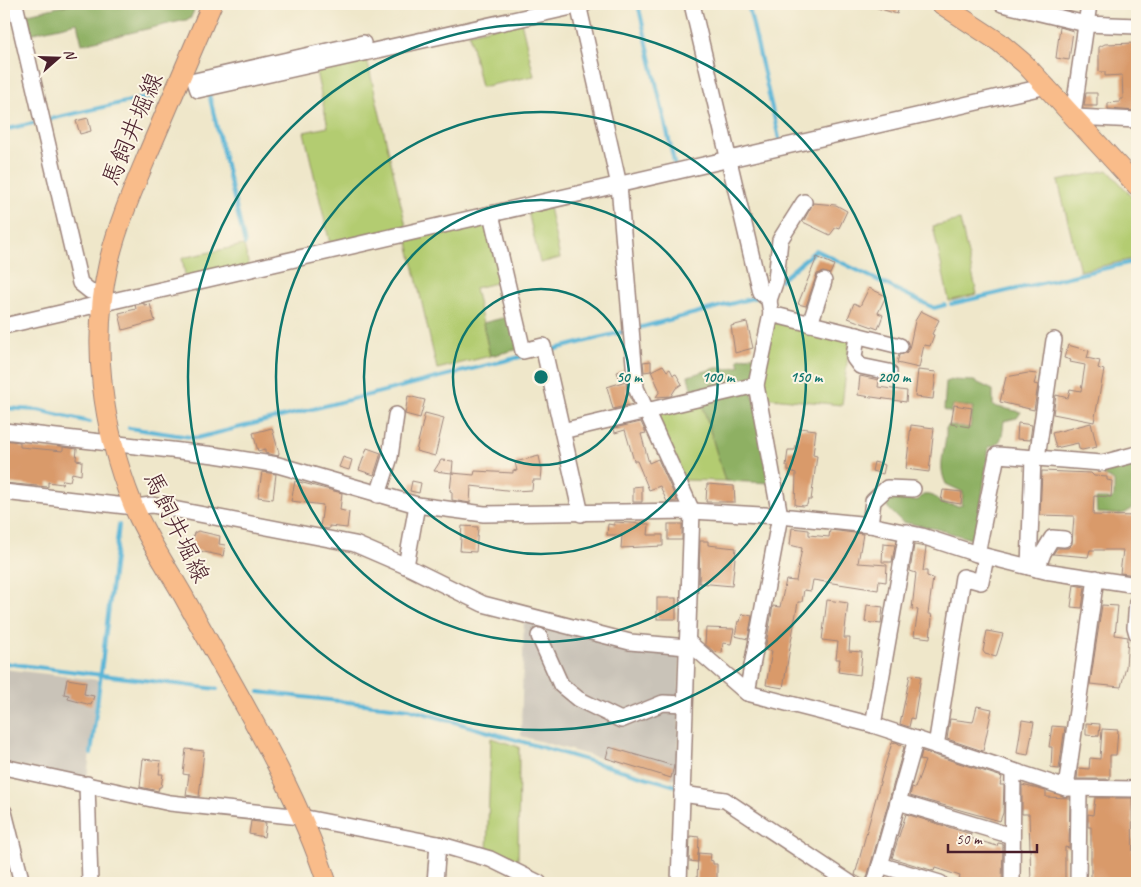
<svg xmlns="http://www.w3.org/2000/svg" width="1141" height="887" viewBox="0 0 1141 887" font-family="Caveat,'Klee One',sans-serif">
<style>
.industrial{fill:#c9c3b8}
.green{fill:#b3cc71;stroke:#7e764e}
.forest{fill:#8eb063;stroke:#6c6847}
.lines{fill:none;stroke-linecap:round;stroke-linejoin:round}
.stream{stroke:#5ab5d7;stroke-width:4}
.building{fill:#d99a6b}
.minor-casing{stroke:#9c837a;stroke-width:18}
.major-casing{stroke:#9c837a;stroke-width:21}
.minor{stroke:#fff;stroke-width:15}
.major{stroke:#f9bc8a;stroke-width:19}
.ring{fill:none;stroke:#0f766e;stroke-width:2.5}
.labels{text-anchor:middle;stroke-width:4;stroke-linejoin:round;paint-order:stroke}
.street-label{font-size:24px;fill:#4a1f2b;stroke:#fcf5e5}
.centre{fill:#0f766e;stroke:#fcf5e5;stroke-width:2.5}
.ring-label{font-size:15px;text-anchor:middle;font-weight:bold;fill:#0f766e;stroke:#fcf5e5;stroke-width:4;stroke-linejoin:round;paint-order:stroke}
</style>
<rect width="100%" height="100%" fill="#fcf5e5"/>
<filter id="ink" filterUnits="userSpaceOnUse"><feTurbulence type="fractalNoise" baseFrequency=".02" numOctaves="2"/><feDisplacementMap in="SourceGraphic" scale="10" xChannelSelector="R" yChannelSelector="G"/><feConvolveMatrix kernelMatrix="1 2 1 2 8 2 1 2 1" color-interpolation-filters="sRGB"/></filter>
<filter id="wash" filterUnits="userSpaceOnUse"><feTurbulence type="fractalNoise" baseFrequency=".0096" numOctaves="4" result="noise"/><feDisplacementMap in="SourceGraphic" scale="20" xChannelSelector="R" yChannelSelector="G"/><feGaussianBlur stdDeviation="1.12" result="paint"/><feColorMatrix in="noise" values="0 0 0 0 0 0 0 0 0 0 0 0 0 0 0 0 0 1.4 0 .05"/><feComposite in="paint" operator="in"/></filter>
<g filter="url(#wash)">
<rect width="100%" height="100%" fill="#efe7ca"/>
<g class="industrial">
<path d="M524,619L680,651L678,780L521,736Z"/>
<path d="M4,669L98,680L87,779L4,763Z"/>
</g>
<g class="green">
<path d="M521,21L534,76L481,87L469,33Z"/>
<path d="M366,55L407,230L331,248L304,132L328,127L315,67Z"/>
<path d="M1108,170L1137,202V258L1080,271L1058,181Z"/>
<path d="M549,207L560,258L540,263L528,212Z"/>
<path d="M489,219L504,281L475,288L490,356L437,369L407,238Z"/>
<path d="M960,220L977,294L949,301L933,226Z"/>
<path d="M244,245L249,266L186,280L182,258Z"/>
<path d="M773,322L850,338L842,405L761,397Z"/>
<path d="M701,400L725,481L683,480L652,412Z"/>
<path d="M491,738L519,747L518,868L487,853Z"/>
</g>
<g class="forest">
<path d="M71,4H197L190,19L82,44L77,23L29,34L24,15Z"/>
<path d="M511,316L519,349L490,356L483,323Z"/>
<path d="M759,354L753,382L693,397L688,376L723,366L724,370L740,366L738,359Z"/>
<path d="M952,380L974,381L993,390V406L1021,412L1017,418L1004,421C1002,433 1004,444 989,447L976,538L971,539L937,529L902,522L885,505L888,492L902,495L912,501L918,500L923,495C931,494 936,496 940,503L959,506L962,505L963,492L946,484C936,462 947,451 946,428L949,425L970,428L973,407L953,405L951,413L944,410L946,382Z"/>
<path d="M751,387L772,483L725,481L701,400Z"/>
<path d="M1137,460V504H1134C1127,519 1113,513 1097,513L1096,499H1111L1114,496V481L1099,472L1102,468Z"/>
</g>
<g class="lines">
<g class="stream">
<path d="M638,4L675,166"/>
<path d="M748,4L780,143"/>
<path d="M209,94L245,244"/>
<path d="M50,119L153,96"/>
<path d="M4,130L33,123"/>
<path d="M781,280L816,250L934,308L945,305"/>
<path d="M951,304L1137,261"/>
<path d="M638,328L757,297"/>
<path d="M547,351L622,332"/>
<path d="M4,408L38,410L90,422"/>
<path d="M129,428L197,438L524,356"/>
<path d="M4,663L217,689"/>
<path d="M259,692L409,709L676,786"/>
<path d="M91,754L119,525"/>
</g>
</g>
<g id="blocks">
<g class="building">
<path d="M872,4H900L897,14L871,6Z"/>
<path d="M1060,27L1073,31L1069,60L1056,58Z"/>
<path d="M1137,43V111L1108,109V103L1120,102V99H1123L1122,75L1105,76V72H1099V47L1105,44Z"/>
<path d="M1086,93H1097V106H1084Z"/>
<path d="M88,118L91,131L80,134L76,121Z"/>
<path d="M813,203L836,205L847,211L839,228L836,227L830,235L803,222Z"/>
<path d="M817,257L834,265L830,274L823,272L817,274L806,306L798,304Z"/>
<path d="M869,288L886,296L878,313L883,315L878,329L848,318L854,303L860,306Z"/>
<path d="M144,303V305L150,304L155,321L123,330L119,313L136,309L135,305Z"/>
<path d="M921,311L939,320L932,334L934,335L930,346L924,345L919,368L897,363L899,355L906,353L909,349L915,321Z"/>
<path d="M747,322L753,348L735,353L731,326Z"/>
<path d="M1068,345L1089,351L1087,358L1100,361L1098,368L1104,370L1094,422L1053,414L1056,395L1068,398L1070,389L1081,391L1085,365L1070,362L1071,360L1064,358Z"/>
<path d="M651,361V371L663,365L667,371L670,369L673,375L676,374L682,384L676,388L671,396L656,397L660,391L651,371L644,372L643,362Z"/>
<path d="M625,370L626,379L620,381L617,372Z"/>
<path d="M918,370L936,372L933,399L915,397Z"/>
<path d="M1028,373L1037,374L1034,384L1038,385L1034,410L1000,402L1006,377Z"/>
<path d="M860,376L879,380L878,387L907,391L906,402L858,395Z"/>
<path d="M626,381L627,392L633,404L613,409L607,387Z"/>
<path d="M408,396L425,400L420,418L405,414Z"/>
<path d="M954,405L972,408L969,427L951,424Z"/>
<path d="M425,413L444,418L435,456L416,451Z"/>
<path d="M641,422L646,433L641,434L649,463L658,459L677,501L667,502L660,486L649,490L637,461H634L625,430L615,433L614,428Z"/>
<path d="M1018,423L1032,425L1030,440L1017,439Z"/>
<path d="M1091,423L1097,447L1082,450L1079,449L1078,443L1056,448L1052,433Z"/>
<path d="M911,425L934,428L929,472L906,469Z"/>
<path d="M272,428L279,453L278,456L265,453V449L258,451L253,433Z"/>
<path d="M800,428L816,430L813,455L817,456L811,500H808L807,505L804,506L795,505L796,473L788,470V466H786L788,450H795Z"/>
<path d="M4,440L20,442V447L63,451V447L77,449L76,460L82,461L81,475L72,473L70,481L63,480L62,484L48,482V487L4,483Z"/>
<path d="M367,448L381,453L374,475L359,470Z"/>
<path d="M539,456L542,470L541,480H533L532,490L515,491L471,486L470,503L452,500V492L450,491L452,473L474,475L475,471L513,473V470L517,471L515,462Z"/>
<path d="M343,457L352,460L349,470L339,467Z"/>
<path d="M441,460L453,461L452,473L434,471Z"/>
<path d="M874,462L885,465L883,474L872,471Z"/>
<path d="M1042,471L1091,473L1094,476L1107,477V480L1112,481L1111,497L1094,496L1093,515L1137,516V575L1120,573L1123,550H1090L1088,557L1053,554L1057,548H1068L1072,544L1074,516L1040,515Z"/>
<path d="M262,472L276,474L273,499L258,497Z"/>
<path d="M295,481L342,493L340,510L349,512L347,528L329,526V529L320,528L323,505L291,501Z"/>
<path d="M412,481L421,483L419,493L410,491Z"/>
<path d="M707,484L734,486L735,502H706Z"/>
<path d="M642,486V502H633V487Z"/>
<path d="M943,490L962,492L961,504L941,501Z"/>
<path d="M614,522L649,524L648,535H663V546L621,548L622,535H607L608,524L614,525Z"/>
<rect x="668" y="524" width="14" height="16"/>
<path d="M462,526L478,527L476,552L460,551Z"/>
<path d="M792,528L809,530V535L829,537L830,530L863,534L858,563L887,565L886,582L879,581L878,590L813,580L811,591L804,590L802,602H798L783,688L766,685L772,651L765,650L773,606L780,607L786,580L796,581L802,548L790,545Z"/>
<path d="M198,531L220,536L219,544L225,545L223,556L190,549L194,533Z"/>
<path d="M700,541H708V545L736,548L732,586L699,583Z"/>
<path d="M883,544L895,545L892,562H882Z"/>
<path d="M914,545L926,547L923,571H927V576L933,578L928,614H931L932,619L930,638L914,636L918,610L912,609L916,573L910,571Z"/>
<path d="M1074,585L1085,587L1082,608L1071,607Z"/>
<rect x="657" y="598" width="19" height="21"/>
<path d="M827,600L848,603L844,638H850L849,651L862,652L860,675L838,672L840,659H836L838,642L822,640Z"/>
<path d="M867,605L883,607L881,624L865,622Z"/>
<path d="M1102,605L1118,606L1115,635L1128,637L1126,667L1121,687L1090,684Z"/>
<path d="M742,614L752,616L748,639L735,636L738,621L740,622Z"/>
<path d="M706,628L734,629L731,644L723,643L722,653L714,652L705,644Z"/>
<path d="M987,631L1003,634L996,657L985,654L983,651Z"/>
<path d="M910,675L921,676L914,719L911,718L909,727L900,724Z"/>
<path d="M67,679L86,682L84,694L94,696L91,705L68,699L69,695L64,694Z"/>
<path d="M977,706L992,709L983,751L947,739L950,719L973,722Z"/>
<path d="M1022,720L1034,722L1028,755L1017,753Z"/>
<path d="M1086,723L1100,724L1099,736L1086,735Z"/>
<path d="M1052,726L1065,727L1059,769L1051,768L1052,747H1049Z"/>
<path d="M1102,729L1118,730L1116,755H1110V779H1077L1078,768L1089,769L1090,758L1100,759Z"/>
<path d="M896,742L904,747L866,881L855,875L884,768L892,743Z"/>
<path d="M609,747L674,766L671,778L606,758Z"/>
<path d="M186,749L204,751L199,797L186,795L189,775L183,774Z"/>
<path d="M922,751L1002,777L1000,785H1004L1003,813L1000,821L910,796L912,787L915,788L925,761L920,760Z"/>
<path d="M143,759L161,761L159,774H163L161,787H159L158,791L140,787Z"/>
<path d="M1022,785L1046,791V797L1070,798L1069,848L1065,847V883H1031L1029,814H1022Z"/>
<path d="M1095,798H1132L1133,876H1130V883H1091V827H1088V814L1093,815Z"/>
<path d="M906,814L971,834L970,838L997,846L998,843L1003,844L1002,883H958L960,876L935,868L934,871L892,858Z"/>
<path d="M251,821L266,823L264,837L249,834Z"/>
<path d="M690,836L699,837L698,862L689,861Z"/>
<path d="M698,853L711,854L710,860L713,861V864H717V883H697Z"/>
</g>
</g>
</g>
<g filter="url(#ink)">
<use href="#blocks" fill-opacity="0" stroke="#9c837a" stroke-width="1"/>
<g class="lines">
<defs>
<g id="minor">
<path d="M15,4L80,283L90,291L105,294"/>
<path d="M578,4L619,185L636,388L692,511L679,883"/>
<path d="M692,4L760,292L769,300L771,314"/>
<path d="M1002,4L1086,24L1137,26"/>
<path d="M363,43L195,81L198,90L585,4"/>
<path d="M1073,115L1089,4"/>
<path d="M1075,117L1137,120"/>
<path d="M491,214L523,351L543,346L581,514"/>
<path d="M769,300L776,280L780,240L804,202"/>
<path d="M810,324L824,281"/>
<path d="M4,326L1047,86"/>
<path d="M857,335L854,358L860,366L889,372"/>
<path d="M4,431L215,455L278,465L417,505L484,514L692,511L780,516L870,525L922,536L977,554L1045,571L1137,585"/>
<path d="M562,431L756,385"/>
<path d="M1037,458L1054,340"/>
<path d="M4,492L134,507L152,505L355,544L406,566L483,604L630,642L687,647"/>
<path d="M378,495L390,457L396,415"/>
<path d="M870,525L873,501L887,488L913,489"/>
<path d="M977,554L997,455L1102,463L1137,454"/>
<path d="M406,566L417,505"/>
<path d="M1029,567L1033,458"/>
<path d="M1037,569L1043,553L1052,538L1064,539"/>
<path d="M1137,602L1135,627L1137,634"/>
<path d="M539,636L561,685L578,699L621,720L663,703L685,704"/>
<path d="M687,641L747,693L873,725L1066,788L1137,789"/>
<path d="M747,693L780,516L756,385L771,314L900,346"/>
<path d="M873,725L907,532"/>
<path d="M936,746L963,577L981,582L986,557"/>
<path d="M4,767L170,803L301,817L438,844L490,859L539,883"/>
<path d="M87,784L90,883"/>
<path d="M1066,788L1096,578"/>
<path d="M682,794L725,800L850,883"/>
<path d="M898,802L1012,836"/>
<path d="M4,812L22,883"/>
<path d="M880,865L940,883"/>
<path d="M435,883L438,844"/>
<path d="M875,883L916,739"/>
<path d="M1012,883L1013,771"/>
<path d="M1078,883L1079,790"/>
</g>
<g id="major">
<path d="M212,4C191,52 171,101 150,149C135,185 118,223 109,261C90,343 102,428 133,505C146,537 167,567 184,597C234,689 295,784 327,883"/>
<path d="M941,4L999,42L1025,64L1137,186"/>
</g>
</defs>
<use href="#minor" class="minor-casing"/>
<use href="#major" class="major-casing"/>
<use href="#minor" class="minor"/>
<use href="#major" class="major"/>
</g>
</g>
<g class="ring">
<circle cx="541" cy="377" r="88"/>
<circle cx="541" cy="377" r="177"/>
<circle cx="541" cy="377" r="265"/>
<circle cx="541" cy="377" r="353"/>
</g>
<g class="labels">
<g class="street-label">
<text transform="translate(132 129) rotate(-67)" y="8">馬飼井堀線</text>
<text transform="translate(177 527) rotate(64)" y="8">馬飼井堀線</text>
</g>
</g>
<circle cx="541" cy="377" r="8" class="centre"/>
<g class="ring-label">
<text x="629" y="382">50 m</text>
<text x="718" y="382">100 m</text>
<text x="806" y="382">150 m</text>
<text x="894" y="382">200 m</text>
</g>
<rect width="1141" height="887" fill="none" stroke="#fcf5e5" stroke-width="20"/>
<g transform="translate(58 58) rotate(70)" stroke="#fcf5e5" stroke-width="4" paint-order="stroke">
<path d="M0-4L9 19L0 12L-9 19Z" fill="#4a1f2b"/>
<text y="-8" font-size="14" font-weight="bold" text-anchor="middle" fill="#4a1f2b">N</text>
</g>
<path d="M948 844v8h89v-8" fill="none" stroke="#4a1f2b" stroke-width="2.5"/>
<text x="956" y="844" font-size="15" fill="#4a1f2b" stroke="#fcf5e5" stroke-width="4" paint-order="stroke">50 m</text>
</svg>
